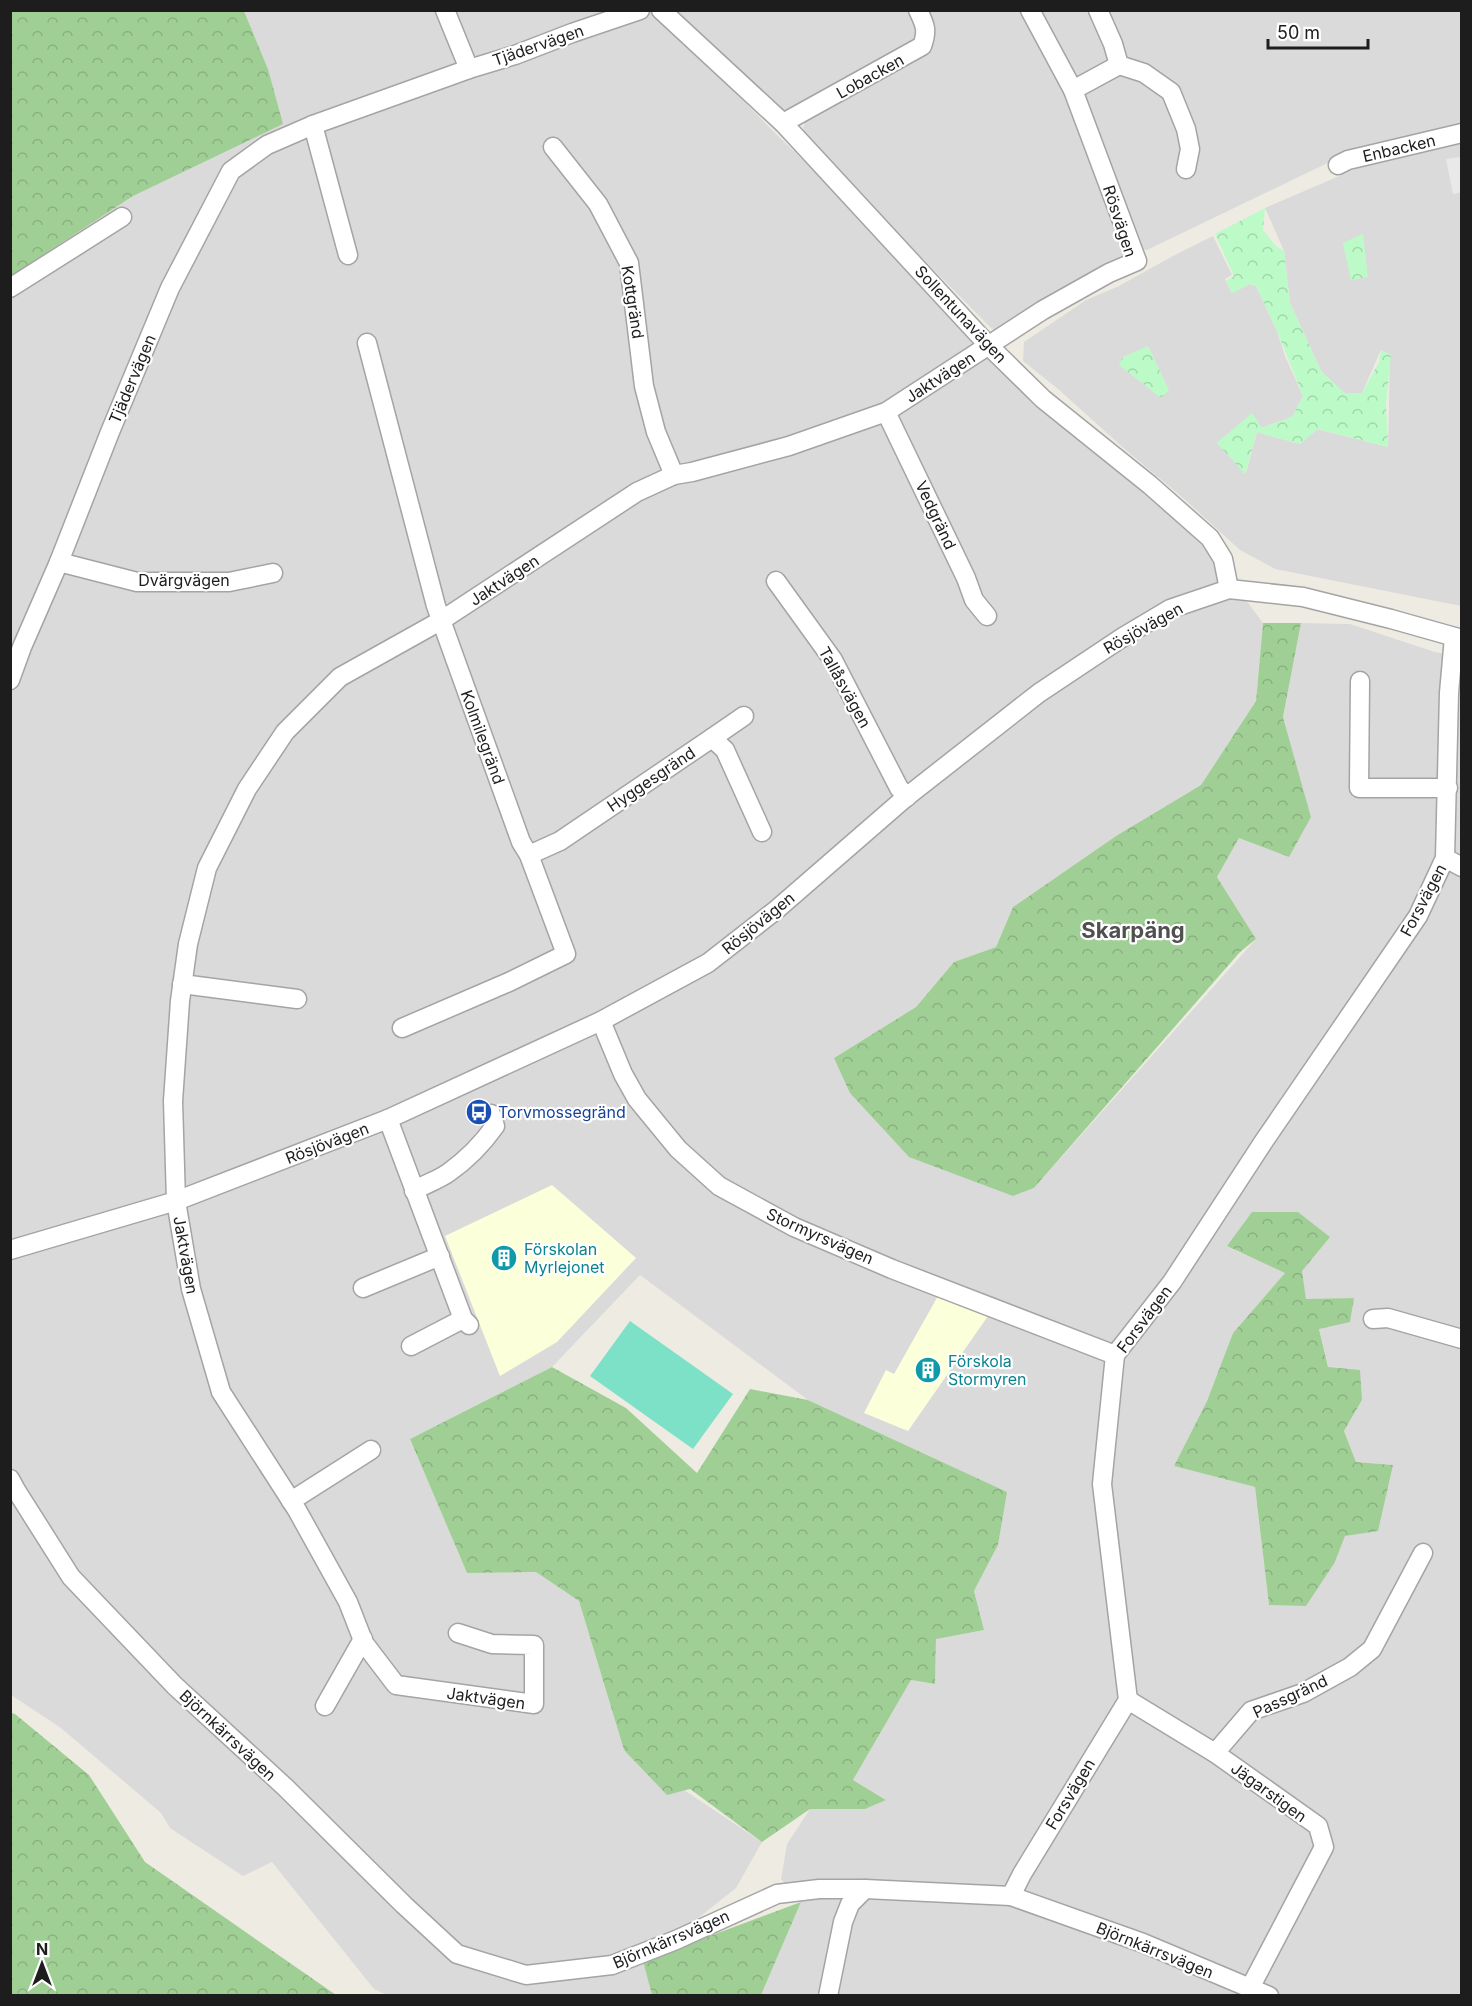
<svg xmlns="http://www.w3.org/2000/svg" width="1472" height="2006" viewBox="0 0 1472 2006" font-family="Inter,sans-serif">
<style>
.residential{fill:#dbdada;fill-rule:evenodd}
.education{fill:#fbffda}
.forest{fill:url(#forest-crowns)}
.park{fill:url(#park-crowns)}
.pitch{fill:#7ce1c6}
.parking{fill:#e9e9e9}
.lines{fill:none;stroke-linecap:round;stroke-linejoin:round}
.minor-casing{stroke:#a4a4a4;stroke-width:21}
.minor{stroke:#fff;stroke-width:18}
.labels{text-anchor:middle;stroke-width:4.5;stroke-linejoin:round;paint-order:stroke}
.street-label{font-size:16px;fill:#1d1d1d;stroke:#fff}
.transit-label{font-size:16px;fill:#164399;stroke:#fff;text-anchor:start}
.culture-label{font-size:16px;fill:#0d838f;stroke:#fff;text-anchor:start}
.district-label{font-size:22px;font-weight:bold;fill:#505050;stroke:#fff}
</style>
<defs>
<pattern id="forest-crowns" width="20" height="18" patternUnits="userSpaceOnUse" patternTransform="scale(1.5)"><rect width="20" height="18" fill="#a0cf95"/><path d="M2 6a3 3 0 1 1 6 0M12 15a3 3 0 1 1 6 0" fill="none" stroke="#89b180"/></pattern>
<pattern id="park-crowns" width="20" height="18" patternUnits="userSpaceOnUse" patternTransform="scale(1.5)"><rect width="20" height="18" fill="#bcfbc8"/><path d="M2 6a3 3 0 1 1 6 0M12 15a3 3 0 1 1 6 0" fill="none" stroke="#a1d7ab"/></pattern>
</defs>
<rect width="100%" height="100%" fill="#eeece2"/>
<g class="residential">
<path d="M244,11H655L779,137L1209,550L1263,623L1256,701L1201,785L1116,836L1013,907L996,947L954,962L916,1007L834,1058L1013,1196L1034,1188L1256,939L1217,877L1239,838L1311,817L1283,717L1301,623L1350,624L1435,652L1461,657V1995H761L801,1902L781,1879L787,1844L810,1809H865L885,1799L853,1780L911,1680L935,1684L936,1638L984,1630L974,1591L998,1545L1006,1492L808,1400L640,1275L552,1367L410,1439L467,1573L536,1572L579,1601L624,1750L762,1842L736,1888L644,1961L652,1995L389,1996L374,1989L272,1862L243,1876L170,1828L161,1813L61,1728L11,1695L10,276L133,196L268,69ZM1227,1247L1301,1271L1306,1300L1353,1298L1319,1328L1328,1367L1362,1400L1344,1431L1356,1462L1392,1465L1345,1536L1335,1562L1269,1604L1255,1487L1174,1466L1207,1401L1233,1333L1286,1272Z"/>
<path d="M675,11H1461V123L1361,147L1147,250L1127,249L1124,257L1001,331L992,329L805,139L803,127L805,124L794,110H783L773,105Z"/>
<path d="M1461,142V606L1275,569L1240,550L1183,498L1128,452L1058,389L1023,361L1024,342L1086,300L1119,286L1171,257L1213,236L1232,275L1225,279L1232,293L1250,284L1256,286L1277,331L1285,356L1303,396L1292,417L1261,428L1252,414L1217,443L1246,473L1257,432L1300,444L1317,429L1388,447L1390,355L1381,350L1362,393H1344L1321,371L1290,303L1284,251L1265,208L1360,167Z"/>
</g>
<g class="education">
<path d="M552,1185L636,1258L557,1342L500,1376L445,1236Z"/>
<path d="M938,1296L988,1316L908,1431L864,1413L886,1370L894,1374Z"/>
</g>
<g class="forest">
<path d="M11,10L244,11L268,69L283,124L133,196L11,276Z"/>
<path d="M1263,623H1301L1283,717L1311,817L1289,857L1239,838L1217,877L1256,939L1240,952L1034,1188L1013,1196L909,1157L850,1093L834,1058L916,1007L954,962L996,947L1013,907L1116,836L1201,785L1256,701Z"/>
<path d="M1252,1212H1298L1330,1237L1302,1271L1306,1299L1354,1298L1350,1322L1319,1329L1328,1367L1360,1370L1362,1400L1344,1431L1356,1462L1393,1465L1378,1531L1345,1536L1335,1562L1306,1606L1269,1605L1255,1487L1174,1466L1207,1401L1233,1333L1285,1273L1227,1246Z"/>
<path d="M552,1367L626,1408L697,1473L750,1389L808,1400L1007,1492L998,1545L974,1591L984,1630L936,1639L935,1684L911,1680L853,1780L886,1800L865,1809H810L762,1842L690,1789L667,1795L624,1750L579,1601L536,1572L467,1573L410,1439Z"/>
<path d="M11,1713L15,1714L89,1775L145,1862L336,1995H11Z"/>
<path d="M801,1902L761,1995H652L643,1961Z"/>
</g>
<g class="park">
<path d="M1265,208L1263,230L1276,246L1284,251L1290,303L1321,371L1344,393H1362L1379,362L1381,350L1391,355L1386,404L1388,447L1318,429L1300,444L1257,432L1245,474L1217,443L1252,413L1262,428L1292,417L1303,396L1277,331L1256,286L1250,284L1232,293L1226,281L1234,276L1215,234Z"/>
<path d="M1363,234L1368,277L1351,280L1343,243Z"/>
<path d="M1148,346L1169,390L1161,398L1119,365L1123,357Z"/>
</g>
<path class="pitch" d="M630,1321L733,1394L693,1449L590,1376Z"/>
<path class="parking" d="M1461,157V192L1453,194L1446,159Z"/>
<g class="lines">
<defs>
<g id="minor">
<path d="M445,10L469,69"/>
<path d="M661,10L783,123L989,346L1043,399L1150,485L1210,538L1223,559L1229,589"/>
<path d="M1119,65L1144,73L1171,92L1186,129L1190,149L1186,169"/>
<path d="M1073,90L1119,65L1113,44L1098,10"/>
<path d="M783,123L922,46C928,30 925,25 918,10"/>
<path d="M313,125L348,255"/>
<path d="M553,147L598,204L629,263L644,386L656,432L674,475"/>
<path d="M1338,165L1348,160L1462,133"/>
<path d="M10,288L122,217"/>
<path d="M367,343L436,606L521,842L529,855L566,954L509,982L402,1028"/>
<path d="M886,412L966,578L974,600L987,616"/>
<path d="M59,562L137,582H229L273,573"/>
<path d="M776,581L833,660L899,788L907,797"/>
<path d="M10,680L22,647L59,562L110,432L170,288L231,171L267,145L313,125L469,69L515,55L572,33L640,10"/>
<path d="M1360,681L1359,788H1448"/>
<path d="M712,738L744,716"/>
<path d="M529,855L560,841L712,738L725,750L762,832"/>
<path d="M1445,858L1462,867"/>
<path d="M182,984L297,999"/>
<path d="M601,1021L623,1074L637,1099L678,1149L719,1186L794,1227L892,1269L1115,1355"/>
<path d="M388,1119L463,1319L469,1325"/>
<path d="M414,1191C425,1184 438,1180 448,1173C465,1161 483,1143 495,1126L491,1114"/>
<path d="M10,1250L176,1201L388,1119L601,1021L708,963L776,910L905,798L1039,693L1123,637L1170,609L1229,589L1303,597L1391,619L1462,639"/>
<path d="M363,1288L440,1256"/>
<path d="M1373,1319L1388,1318L1462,1339"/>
<path d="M411,1346L463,1319"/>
<path d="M10,1479L16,1490L71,1577L175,1686L285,1787L404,1905L457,1954L526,1975L612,1965L676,1940L777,1894L819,1889H865L1011,1896L1143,1943L1269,1996"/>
<path d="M291,1501L371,1450"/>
<path d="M458,1633L492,1644L534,1645V1704L396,1685L364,1643L348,1602L297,1510L221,1392L191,1289L176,1201L173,1101L180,1001L188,944L207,868L247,789L285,732L340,677L442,620L637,492L674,475L692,472L789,446L886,412L1043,310L1109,273L1137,261L1073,90L1030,10"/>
<path d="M1128,1700L1215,1753L1318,1826L1324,1847L1250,1988"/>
<path d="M325,1706L363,1639"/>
<path d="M1215,1753L1251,1711L1303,1693L1350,1667L1372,1649L1423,1553"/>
<path d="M1011,1896L1022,1874L1128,1700L1102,1484L1115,1355L1172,1282L1264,1141L1418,916L1445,858L1449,693L1454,637"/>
<path d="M828,1996L843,1922L850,1904L865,1889"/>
</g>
</defs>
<use href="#minor" class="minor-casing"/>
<use href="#minor" class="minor"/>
</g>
<defs>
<symbol id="bus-disc" viewBox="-11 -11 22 22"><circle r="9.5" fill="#1a4fb4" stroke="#fff"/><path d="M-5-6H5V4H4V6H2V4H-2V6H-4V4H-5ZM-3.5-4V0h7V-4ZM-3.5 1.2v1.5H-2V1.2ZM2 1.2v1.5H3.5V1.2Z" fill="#fff"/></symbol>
<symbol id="building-disc" viewBox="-11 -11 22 22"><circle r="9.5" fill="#0f9aa8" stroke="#fff"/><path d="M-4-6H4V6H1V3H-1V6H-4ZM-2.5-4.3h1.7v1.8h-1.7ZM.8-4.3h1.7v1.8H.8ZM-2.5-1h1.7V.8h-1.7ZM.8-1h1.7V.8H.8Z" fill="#fff"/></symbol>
</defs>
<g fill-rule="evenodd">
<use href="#bus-disc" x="464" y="1097" width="30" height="30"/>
<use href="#building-disc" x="489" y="1243" width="30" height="30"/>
<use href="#building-disc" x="913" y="1355" width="30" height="30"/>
</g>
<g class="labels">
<g class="street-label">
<text transform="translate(538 45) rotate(-19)" y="6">Tjädervägen</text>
<text transform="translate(870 76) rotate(-29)" y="6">Lobacken</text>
<text transform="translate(1399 148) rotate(-13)" y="6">Enbacken</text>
<text transform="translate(1120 221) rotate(72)" y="6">Rösvägen</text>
<text transform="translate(633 302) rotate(81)" y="6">Kottgränd</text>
<text transform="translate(961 314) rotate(47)" y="6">Sollentunavägen</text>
<text transform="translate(940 377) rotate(-33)" y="6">Jaktvägen</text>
<text transform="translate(132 379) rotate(-67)" y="6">Tjädervägen</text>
<text transform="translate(936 515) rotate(65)" y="6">Vedgränd</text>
<text x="184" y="586">Dvärgvägen</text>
<text transform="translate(504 580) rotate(-33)" y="6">Jaktvägen</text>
<text transform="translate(1143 628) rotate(-29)" y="6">Rösjövägen</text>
<text transform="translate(845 687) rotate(61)" y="6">Tallåsvägen</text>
<text transform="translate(483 737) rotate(70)" y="6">Kolmilegränd</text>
<text transform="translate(651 779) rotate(-34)" y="6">Hyggesgränd</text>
<text transform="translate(1423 900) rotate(-62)" y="6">Forsvägen</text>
<text transform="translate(758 923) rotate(-39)" y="6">Rösjövägen</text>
<text transform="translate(327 1143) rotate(-21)" y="6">Rösjövägen</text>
<text transform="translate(820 1236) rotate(24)" y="6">Stormyrsvägen</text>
<text transform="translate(186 1255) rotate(80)" y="6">Jaktvägen</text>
<text transform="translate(1144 1319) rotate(-53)" y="6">Forsvägen</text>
<text transform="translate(1290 1696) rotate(-25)" y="6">Passgränd</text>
<text transform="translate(486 1698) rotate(8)" y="6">Jaktvägen</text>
<text transform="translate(228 1735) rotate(43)" y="6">Björnkärrsvägen</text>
<text transform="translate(1269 1792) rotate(36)" y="6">Jägarstigen</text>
<text transform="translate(1070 1794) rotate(-59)" y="6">Forsvägen</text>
<text transform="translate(671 1939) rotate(-23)" y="6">Björnkärrsvägen</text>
<text transform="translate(1155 1950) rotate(22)" y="6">Björnkärrsvägen</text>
</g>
<g class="transit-label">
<text x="498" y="1118">Torvmossegränd</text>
</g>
<g class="culture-label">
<text x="524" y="1255">Förskolan<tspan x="524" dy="18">Myrlejonet</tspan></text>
<text x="948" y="1367">Förskola<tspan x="948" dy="18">Stormyren</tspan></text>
</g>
<g class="district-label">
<text x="1133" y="938">Skarpäng</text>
</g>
</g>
<rect width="1472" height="2006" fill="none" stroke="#1d1d1d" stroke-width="24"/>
<g transform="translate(42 1964)" stroke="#ffffff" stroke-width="4.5" paint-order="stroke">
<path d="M0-4.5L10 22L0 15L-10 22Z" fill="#1d1d1d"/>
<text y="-9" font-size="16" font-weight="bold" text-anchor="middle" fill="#1d1d1d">N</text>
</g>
<path d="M1268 39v9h100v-9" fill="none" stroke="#1d1d1d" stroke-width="3"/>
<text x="1277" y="39" font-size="18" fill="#1d1d1d" stroke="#ffffff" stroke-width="4.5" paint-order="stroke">50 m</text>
</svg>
